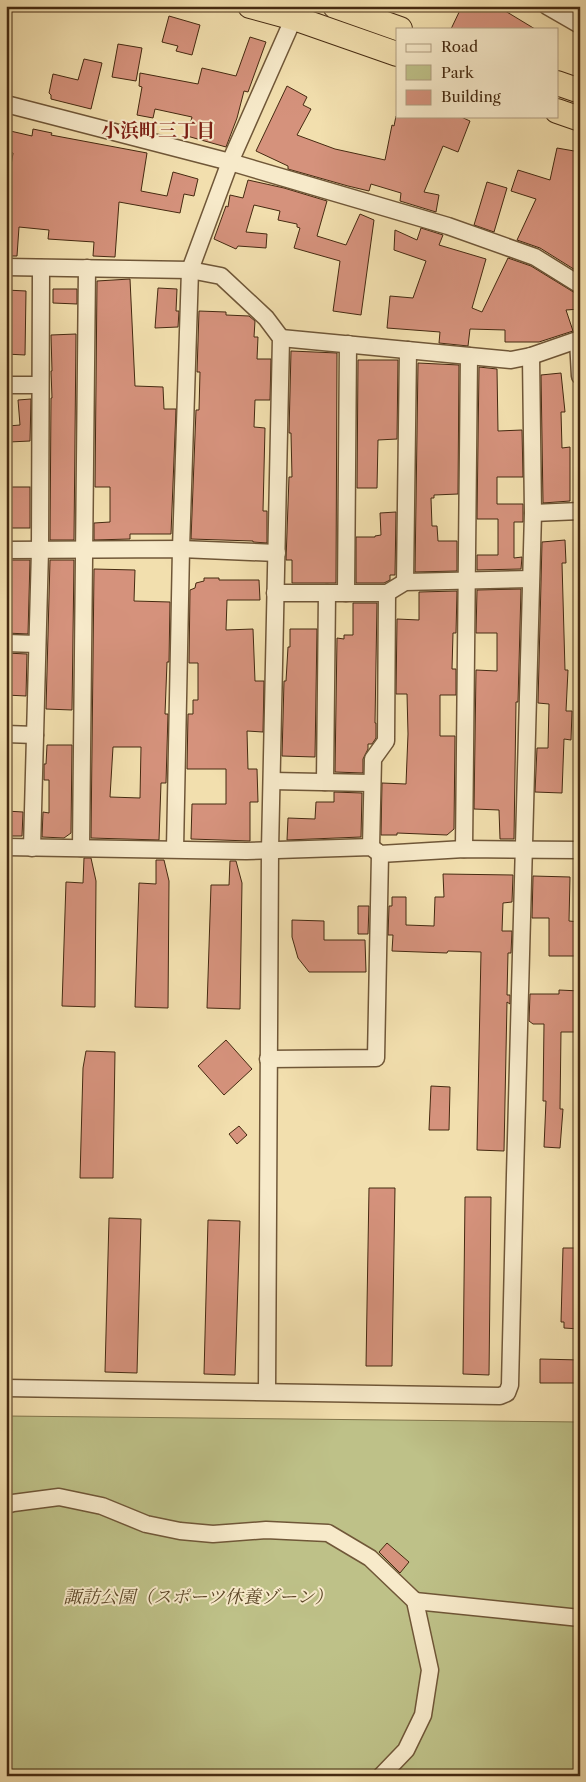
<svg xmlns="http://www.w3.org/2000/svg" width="586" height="1782" viewBox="0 0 586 1782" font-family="'Libre Caslon Text','Noto Serif JP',serif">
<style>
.green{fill:#bec188;stroke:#82764c}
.building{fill:#d5927c;stroke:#452a11;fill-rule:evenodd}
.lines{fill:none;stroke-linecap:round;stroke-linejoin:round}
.minor-casing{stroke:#705738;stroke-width:19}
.highway-casing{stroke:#452a11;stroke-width:26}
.minor{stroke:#f7eaca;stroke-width:16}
.highway{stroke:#f2dfae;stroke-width:24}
.labels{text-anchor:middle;stroke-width:4;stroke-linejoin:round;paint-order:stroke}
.park-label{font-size:18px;font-style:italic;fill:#5d4829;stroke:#f7eaca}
.neighbourhood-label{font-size:19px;font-weight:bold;fill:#7a1f14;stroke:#f7eaca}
</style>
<rect width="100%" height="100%" fill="#f2dfae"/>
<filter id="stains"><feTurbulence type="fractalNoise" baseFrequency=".004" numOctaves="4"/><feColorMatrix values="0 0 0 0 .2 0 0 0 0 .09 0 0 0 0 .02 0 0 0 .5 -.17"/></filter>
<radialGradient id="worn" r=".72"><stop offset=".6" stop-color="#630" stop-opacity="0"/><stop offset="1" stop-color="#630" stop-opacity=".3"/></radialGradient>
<path class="green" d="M6,1416L580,1422V1776H6Z"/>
<g class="building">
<path d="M462,6H497L535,29H451Z"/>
<path d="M169,16L200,25L192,55L176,51L178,46L162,42Z"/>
<path d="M250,37L266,42L248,92L244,91L237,118L226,147L187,136L192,117L155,109L153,118L137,115L142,87L139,86L140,73L198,84L202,68L236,76Z"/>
<path d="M118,44L142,48L136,81L112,77Z"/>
<path d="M84,59L102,63L91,109L51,99V95L49,93L53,74L78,80Z"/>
<path d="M287,86L307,97L303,105L311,109L297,135L335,149L385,160L392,125L394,126L396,116H459L470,121L458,152L443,146L424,192L439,195L436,212L400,201L401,193L371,184L369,191L348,186L288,169V166L256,151Z"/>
<path d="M33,129L52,133L51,135L147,153L141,191L167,196L173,172L198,179L194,196L184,194L180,213L119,202L115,257L93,256L94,242L48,239L49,230L19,227L17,256H6V197L13,153L6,151V130L32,136Z"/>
<path d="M557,148L580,152V273L540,248L517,240L536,199L511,191L518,170L550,180Z"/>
<path d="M248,180L284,188L327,201L317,236L346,245L360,214L374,220L361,315L333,311L340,261L294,248L300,228L297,227V224L278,220L280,211L254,205L246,232L267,234L266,248L238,246L236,249L214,239L226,206L228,207L230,195L243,198Z"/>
<path d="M487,182L507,188L494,232L474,225Z"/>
<path d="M421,228L443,235L439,245L486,259L472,308L482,312L508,258L531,266L575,293L580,295V309L566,310L573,331L539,342H505V330L470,329L468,346L439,343L440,332L387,328L390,296L413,298L426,261L394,250L395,230L417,240Z"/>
<path d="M130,279L135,386L163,387L164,409H176L171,534H130V539L94,540V523L110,522V487H95L97,281Z"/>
<path d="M158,288L177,289L176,311H179L178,327L155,328Z"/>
<path d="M53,289H77V304L53,303Z"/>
<path d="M6,290L26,291L25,355L6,354Z"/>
<path d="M199,311L226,312V315L249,316L255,321L254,337H258L257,359H271L270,400H255L254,427L265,428L263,511H267V543L253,542V541L191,539L196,410H199L200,372H197Z"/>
<path d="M76,334L74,540H50L51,398H52L51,371H52L51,335Z"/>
<path d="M291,351L337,353L336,583H292V560H286L289,477H292L291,433H289Z"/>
<path d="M358,360H398L397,439L378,440L377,488H357Z"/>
<path d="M418,363L459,365L458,494L434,495V498H431L432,526H437L438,541H457V571L415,572Z"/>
<path d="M479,367L497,369L498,431L522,430L523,477H497V504H523V522H514V558L522,557L521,569L477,570V555H498V519H477Z"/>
<path d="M561,373L565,412H561L562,448L570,447V501L543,503L541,375Z"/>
<path d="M31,399L30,441L9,442L8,426L20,425L18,400Z"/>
<rect x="6" y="487" width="24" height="41"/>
<path d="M396,512L395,575H390V580L384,583H356V537H375V536L381,535L380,513Z"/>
<path d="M565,540L566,563H562L565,670H568L566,711H572L571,740L564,739L562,793L535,792L537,748H548L549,704L538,703L542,542Z"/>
<path d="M6,560H30L28,634L6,633Z"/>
<path d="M50,560H74L72,710L46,709Z"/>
<path d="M94,569L135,570L134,601L170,602L169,662H167L165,714H168L166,783H161L159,840L91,838ZM113,747H141L140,798L110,797Z"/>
<path d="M204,578H219V580H259L260,600H227L226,630L253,629L255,681H264L263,732L247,731L248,769H257L258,802H250V841L191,839L192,804H226V769H187L188,714H193V700H198V663H189L190,590L195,588L196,583L204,581Z"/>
<path d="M521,589L518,702H516L514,839H500L499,810L474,809L476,670L497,671V633H476L477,590Z"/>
<path d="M457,591L456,633H453L452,669H456V695H440V736H455L454,829L447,835L397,833V835H381L382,783L406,784L408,734L407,694H396L397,619L419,620V592Z"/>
<path d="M353,603H377L375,723H376V738L372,744H368V749L363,759V773L335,772L337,638L344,639V635H353Z"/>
<path d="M290,629H317L315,757L282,756L284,681H286L288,647H290Z"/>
<path d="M6,653L27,654L26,696L6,695Z"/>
<path d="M47,745H72L71,833L64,838L42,837L43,812L49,813V780H44V764H46Z"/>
<path d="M334,792L362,793L361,837L287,840L288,818L315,819L316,802H334Z"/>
<path d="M6,811L23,812L22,836H6Z"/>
<path d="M84,858H91L96,881L95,1007L62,1006L66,882L83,883Z"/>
<path d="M156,860H164L169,881L168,1008L135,1007L139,883L156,884Z"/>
<path d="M230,861H236L242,883L240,1009L207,1008L211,885H229Z"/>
<path d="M443,874L513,875L512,902L503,903L502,931H512L511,953H508L507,995H510V1004L507,1002L504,1151L477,1150L481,952L448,951L447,953L392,951L393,935H388L389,906H392V897H406V925L434,926L435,897H444Z"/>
<path d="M533,876L570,877L569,921L580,922V956H549V918H532Z"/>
<path d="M358,906H369L368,934H358Z"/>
<path d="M292,920L324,921V940H365L366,972H309L298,958L292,937Z"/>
<path d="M559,990L580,991V1032H561L560,1109H563L560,1148L544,1147L546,1101H543L544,1024H533L529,1021L530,994H559Z"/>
<path d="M226,1040L252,1069L224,1095L198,1066Z"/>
<path d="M86,1051L115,1052L113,1178H80L83,1068Z"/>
<path d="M431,1086L450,1087L449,1130H429Z"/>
<path d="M239,1126L247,1135L237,1144L229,1134Z"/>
<path d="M369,1188H395L392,1366H366Z"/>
<path d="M465,1197H491L489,1375L463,1374Z"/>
<path d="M109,1218L141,1219L137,1373L105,1372Z"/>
<path d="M208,1220L240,1221L235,1375L204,1374Z"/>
<path d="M563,1248H580V1329L564,1328V1322H561Z"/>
<path d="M540,1359L580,1360V1383H540Z"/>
<path d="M387,1543L409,1562L400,1573L379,1552Z"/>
</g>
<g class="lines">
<defs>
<g id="minor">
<path d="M547,6L580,25"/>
<path d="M6,104L230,162L448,226L535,257L580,285"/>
<path d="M6,267L190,270L221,276L266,318L281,338L270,850L267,1391"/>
<path d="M281,338L511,360L531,356L580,339"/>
<path d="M578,340L580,376"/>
<path d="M6,385H40"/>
<path d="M533,513L580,511"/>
<path d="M6,550L181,549L277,553"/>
<path d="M405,582L408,350"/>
<path d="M275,593H387L405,582L531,579"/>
<path d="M346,593L348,344"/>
<path d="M6,643L37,644"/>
<path d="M6,734L35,735"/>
<path d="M272,781L371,783"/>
<path d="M325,782L327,593"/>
<path d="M6,847L246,851L371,847L380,854L464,849L580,850"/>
<path d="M371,847L373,759L386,741L387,593"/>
<path d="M32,848L40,550L41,268"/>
<path d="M81,848L87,268"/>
<path d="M175,849L181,549L190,270L230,162L299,6"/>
<path d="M464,849L469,356"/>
<path d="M268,1059L376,1058L380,854"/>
<path d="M6,1388L500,1396L507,1393L510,1385L515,1175L533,513L531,356"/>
<path d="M6,1505L13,1503L59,1497L102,1506L146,1524L180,1531L213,1534L266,1530L328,1533L370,1558L415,1601L430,1670L423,1715L406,1750L381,1776"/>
<path d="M415,1601L580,1618"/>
</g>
<g id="highway">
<path d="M250,6L294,18L397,54"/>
<path d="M335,6L400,29"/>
<path d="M557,83L580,91"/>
<path d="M557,111L580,119"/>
</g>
</defs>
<use href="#minor" class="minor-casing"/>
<use href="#highway" class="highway-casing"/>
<use href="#minor" class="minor"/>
<use href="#highway" class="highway"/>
</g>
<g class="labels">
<g class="park-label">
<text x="198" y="1603">諏訪公園（スポーツ休養ゾーン）</text>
</g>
<g class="neighbourhood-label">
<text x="158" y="137">小浜町三丁目</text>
</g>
</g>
<rect width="586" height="1782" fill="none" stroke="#f2dfae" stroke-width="25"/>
<rect x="8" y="8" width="571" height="1767" fill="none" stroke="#452a11" stroke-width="2.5"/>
<rect x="12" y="12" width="561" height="1757" fill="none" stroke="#452a11"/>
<rect x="396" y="28" width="162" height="90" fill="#f7eaca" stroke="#b09d80"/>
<rect x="406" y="44" width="25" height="8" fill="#f7eaca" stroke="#b09d80"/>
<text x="441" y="52" font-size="15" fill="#452a11">Road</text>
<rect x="406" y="65" width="25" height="15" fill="#bec188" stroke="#b09d80"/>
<text x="441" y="78" font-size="15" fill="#452a11">Park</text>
<rect x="406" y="90" width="25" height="15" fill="#d5927c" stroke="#b09d80"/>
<text x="441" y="102" font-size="15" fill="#452a11">Building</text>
<rect width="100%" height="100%" filter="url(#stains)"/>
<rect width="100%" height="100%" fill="url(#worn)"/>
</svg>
